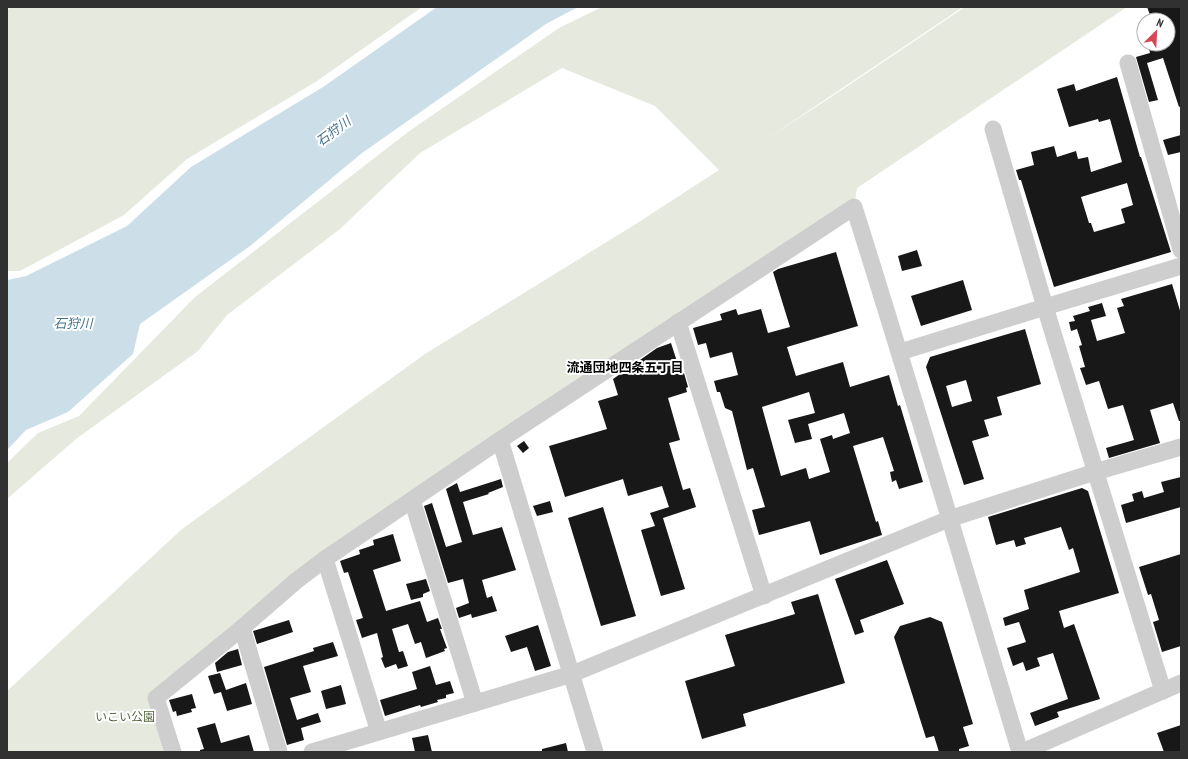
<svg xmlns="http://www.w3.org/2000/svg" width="1188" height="759" viewBox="0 0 1188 759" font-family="'PT Sans Narrow','Noto Sans JP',sans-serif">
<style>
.green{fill:#e5e9de}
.water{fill:#ccdfe8}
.building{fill:#181818;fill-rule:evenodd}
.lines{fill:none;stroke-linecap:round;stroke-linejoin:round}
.minor{stroke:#cecece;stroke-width:17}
.labels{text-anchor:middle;stroke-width:4;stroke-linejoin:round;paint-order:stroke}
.park-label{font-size:12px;fill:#566942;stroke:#fff}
.water-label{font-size:13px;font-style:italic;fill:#46748d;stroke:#fff}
.neighbourhood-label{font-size:13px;font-weight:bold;fill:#000;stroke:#fff}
</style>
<rect width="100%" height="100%" fill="#fff"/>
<g class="green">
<path d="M11,7H422L317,81L187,159L124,215L20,271H7V10Z"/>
<path d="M602,7H963L756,146L831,97L965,7H1127L857,188L854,207L412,500L157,698L173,752H7V691L182,529L425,354L639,222L719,170L655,106L562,68L420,153L340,229L227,315L198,351L76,439L7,499V463L38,433L79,416L195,297L408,132L559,28Z"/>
</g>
<path class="water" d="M437,7H578L546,24L362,153L250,246L140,324L133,354L68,412L26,430L7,450V280L26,276L127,226L191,167L323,87Z"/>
<g class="building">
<path d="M1147,7H1181V106L1179,107L1163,58L1147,63L1158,100L1149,102L1136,57L1150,53L1148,44H1168V20H1152Z"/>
<path d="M1117,77L1140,157H1141L1171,252L1054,287L1021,180H1019L1016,170L1034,165L1031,152L1054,146L1057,157L1076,151L1078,159L1088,157L1091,172L1122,162L1110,119L1099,122L1098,119L1069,127L1057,89L1074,84L1076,91ZM1127,183L1133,205L1121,209L1125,223L1094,232L1091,223H1089L1081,197Z"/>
<path d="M1181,135V152L1168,155L1163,140Z"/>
<path d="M917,250L922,266L902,271L898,256Z"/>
<path d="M836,252L858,326L787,347L796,376L843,362L850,387L889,375L898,406L900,405L923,482L899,489L896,480L892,482L890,472L894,471L883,437L853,446L876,522L878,521L882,535L820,555L810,521L759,535L752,510L765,507L753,468L747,470L732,411L725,408L720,392H717L714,381L738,375L732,352L710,358L706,343L698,345L693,328L722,320L720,314L736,309L738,315L761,309L768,333L790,327L773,272L778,269ZM809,392L815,413L788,420L795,443L812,439L808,424L844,413L850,433L833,439L832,435L820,439L830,472L809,479L806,468L781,476L762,407Z"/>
<path d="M963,280L972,310L921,326L911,296Z"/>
<path d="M1172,284L1181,314V421H1179L1173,403L1150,410L1160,443L1109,458L1106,448L1134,440L1123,405L1108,409L1099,381L1086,385L1080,368L1085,367L1079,346L1082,345L1077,329L1071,331L1069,322L1075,321L1073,316L1090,311L1088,307L1102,303L1106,316L1091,320L1097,341L1125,333L1117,308L1124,306L1121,299Z"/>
<path d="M1025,329L1041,384L997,397L1002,415L984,420L989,436L972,441L984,479L964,485L926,367L930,357ZM966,380L972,401L952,407L946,386Z"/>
<path d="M671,343L681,374L684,373L688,387L686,388L687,392L668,398L680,440L669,443L683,490L690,488L696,507L663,518L685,589L661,596L641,530L655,526L650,513L669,507L662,486L628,496L623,479L565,497L549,446L607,429L598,401L618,395L613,379L657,348Z"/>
<path d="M524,441L529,448L523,453L517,446Z"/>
<path d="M1181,477V507L1126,523L1121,505L1134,501L1132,494L1142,491L1144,498L1164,492L1161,482Z"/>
<path d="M501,479L503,487L488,493L489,494L463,502L473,535L502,527L516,570L482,580L487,598L492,596L497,611L472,618L471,614L459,618L456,608L469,603L463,579L448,583L424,506L432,503L446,547L462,542L446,489L457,483L460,492Z"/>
<path d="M1082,488L1088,491L1119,593L1059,611L1064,628L1074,624L1100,699L1057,712L1059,717L1035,726L1030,713L1068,699L1053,653L1037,658L1040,666L1026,671L1023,662L1013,666L1007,648L1026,642L1019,622L1005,626L1003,618L1029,609L1024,590L1080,572L1073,548L1069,550L1061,527L1024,538L1026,544L1016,547L1014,540L996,545L988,517Z"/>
<path d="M550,501L553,512L537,516L533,506Z"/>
<path d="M603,507L636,616L601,626L568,518Z"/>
<path d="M393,534L401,561L373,570L386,611L420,601L427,622L438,618L442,629H440L447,648L444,649L445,651L426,658L421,642L415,644L408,624L392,629L399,652L403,651L408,666L398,669L396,664L385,668L381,658L383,657L377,633L362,638L356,620L363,618L348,572L344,573L340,561L360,554L359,550L374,545L373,540Z"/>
<path d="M1181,554V646L1162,652L1153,622L1159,620L1151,594L1148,595L1139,567Z"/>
<path d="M887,560L904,604L860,620L864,632L855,635L835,579Z"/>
<path d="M426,579L430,591L423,594V597L411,600L406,584Z"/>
<path d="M818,594L845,683L743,714L746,726L702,739L685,681L735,666L725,635L795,614L791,602Z"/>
<path d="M930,617L942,622L973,724L963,727L969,746L959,749V752H939L934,736L926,738L894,637L900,626Z"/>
<path d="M289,620L293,632L257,644L253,631Z"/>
<path d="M538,625L551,666L535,671L527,647L511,652L505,636Z"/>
<path d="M333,642L338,656L303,666L311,692L290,698L297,720L318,713L321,722L301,728L304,740L287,745L264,667L314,651L313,648Z"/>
<path d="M238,649L242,665L217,672L215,663L228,652Z"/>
<path d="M430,666L436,685L450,681L454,693L446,695V698L437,700L438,702L421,707L420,705L385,716L380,700L417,689L412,672Z"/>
<path d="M220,673L226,690L246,683L252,704L227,711L221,692L214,694L208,676Z"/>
<path d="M341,685L346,704L326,709L321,691Z"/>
<path d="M192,694L196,708L191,709L192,712L177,716L176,711L173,712L169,700Z"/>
<path d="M215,723L221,743L249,735L254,752H200V750L204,749L197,728Z"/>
<path d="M1181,725V752H1164L1157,733Z"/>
<path d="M428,735L432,752H415L412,738Z"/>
<path d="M566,743L568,752H542V749Z"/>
</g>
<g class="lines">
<g class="minor">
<path d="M1128,63L1181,250"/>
<path d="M993,129L1045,307L1163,691"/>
<path d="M678,322L764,596"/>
<path d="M900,352L1045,307L1181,266"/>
<path d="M500,440L595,752"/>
<path d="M412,500L475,703"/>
<path d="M325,559L379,732"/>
<path d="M242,628L279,752"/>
<path d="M173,752L156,698L242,628L296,581L325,559L500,440L854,207C911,388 965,570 1020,752"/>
<path d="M312,752L572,674L949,519L1095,472L1181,447"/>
<path d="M1022,752L1181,683"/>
</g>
</g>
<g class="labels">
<g class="park-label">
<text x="125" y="721">いこい公園</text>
</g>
<g class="water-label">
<text transform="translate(333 131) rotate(-37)" y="5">石狩川</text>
<text x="73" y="328">石狩川</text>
</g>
<g class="neighbourhood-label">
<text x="625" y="372">流通団地四条五丁目</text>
</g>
</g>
<rect width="1188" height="759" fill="none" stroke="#313131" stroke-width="16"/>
<g transform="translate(1156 32) rotate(24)"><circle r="19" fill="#ffffff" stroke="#adadad"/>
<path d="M0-3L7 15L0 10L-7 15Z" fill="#d64656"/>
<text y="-6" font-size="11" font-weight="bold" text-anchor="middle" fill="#313131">N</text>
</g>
</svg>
